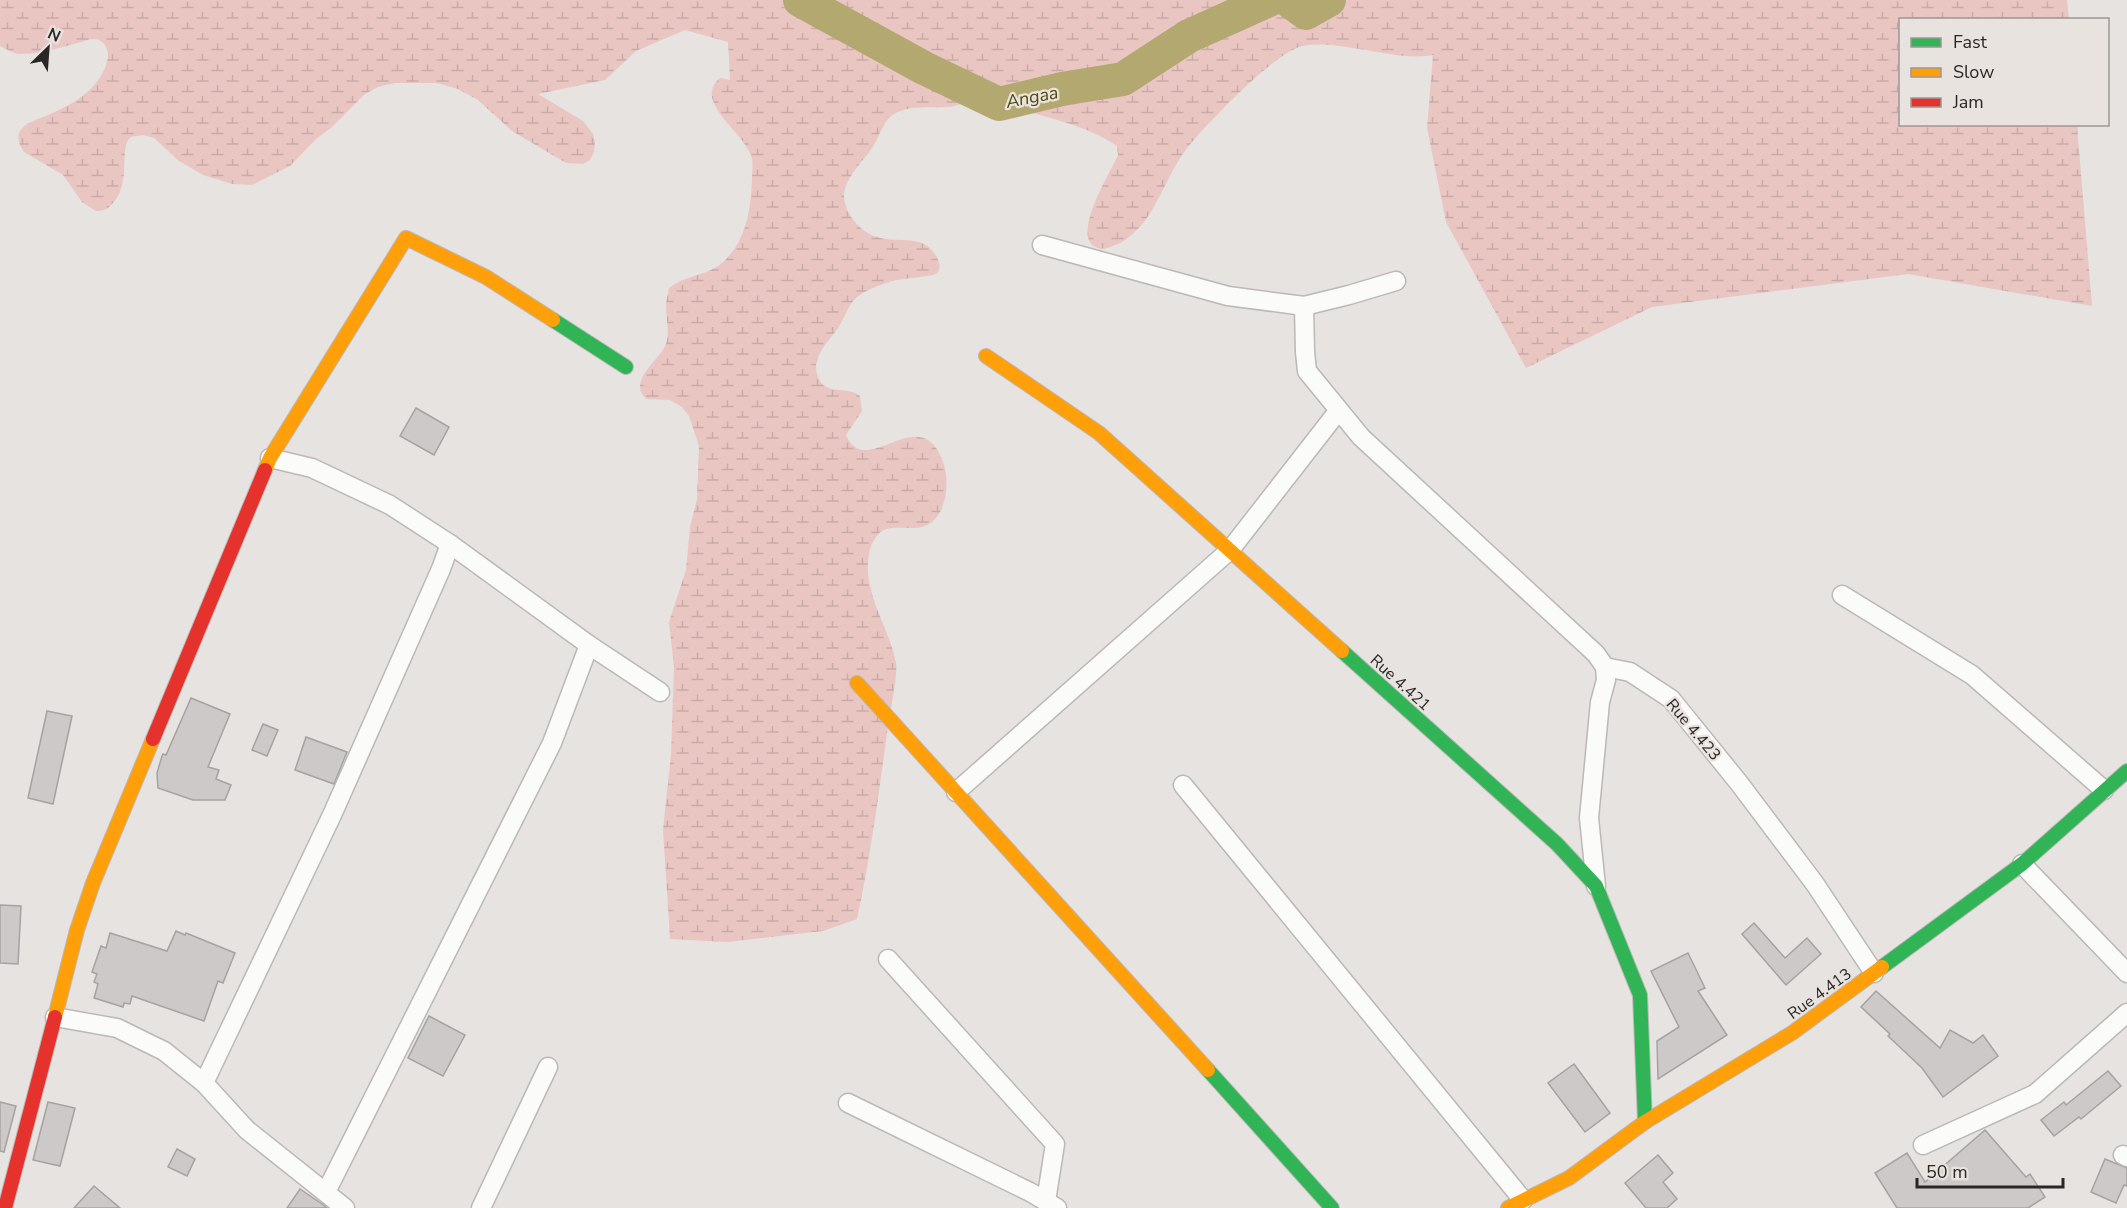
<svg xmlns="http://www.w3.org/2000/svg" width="2127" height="1208" viewBox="0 0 2127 1208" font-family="'Nunito Sans',sans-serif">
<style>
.wetland{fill:url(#wetland-marsh)}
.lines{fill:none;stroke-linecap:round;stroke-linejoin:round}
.river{stroke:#b3a870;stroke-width:34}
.building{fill:#ccc9c8;stroke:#a5a3a2;stroke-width:1.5}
.street-casing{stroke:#bbb8b7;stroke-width:21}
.fast-casing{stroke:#bbb8b7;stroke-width:16}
.slow-casing{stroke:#bbb8b7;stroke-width:16}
.jam-casing{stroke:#bbb8b7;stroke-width:16}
.street{stroke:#fbfbfa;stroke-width:18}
.fast{stroke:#30b455;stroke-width:14}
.slow{stroke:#ff9f0a;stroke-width:14}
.jam{stroke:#e5322d;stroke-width:14}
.labels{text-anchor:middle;stroke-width:4.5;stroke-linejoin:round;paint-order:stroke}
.street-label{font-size:16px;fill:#292726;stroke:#e8e3df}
.water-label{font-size:18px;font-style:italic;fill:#524808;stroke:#e8e3df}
</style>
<defs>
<pattern id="wetland-marsh" width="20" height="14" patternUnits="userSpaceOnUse" patternTransform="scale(1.5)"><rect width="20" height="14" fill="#eac6c3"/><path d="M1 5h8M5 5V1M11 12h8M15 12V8" fill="none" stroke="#c9aaa7"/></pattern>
</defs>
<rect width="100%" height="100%" fill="#e6e3e1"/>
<path class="wetland" d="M0,0H2067L2069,19L1900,20V124L2077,125L2092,306L1908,274L1652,307L1526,368L1446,222L1427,128L1433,55C1410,59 1389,54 1366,50C1345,47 1324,42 1303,46C1281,50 1234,97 1218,114C1206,126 1192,141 1182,155C1162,185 1153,225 1120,243C1113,246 1106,250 1098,248C1068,239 1111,172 1118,155L1117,146C1086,123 1021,111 983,100C970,100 959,106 947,107C931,108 913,105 898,112C883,118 881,135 872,148C862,163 839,183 845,203C848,217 861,231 874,236C895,245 927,231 938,260C940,264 941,269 937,273C934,277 899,278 889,282C878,286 865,290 856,298C849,304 845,316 840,325C830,341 807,359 820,381C829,395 848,386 860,396L862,411L846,435C866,483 922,395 944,465C950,485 946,521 922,527C911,530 892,525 882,531C875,536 870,546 869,554C862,593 889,626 896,663C898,675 890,712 888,726C879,791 871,855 857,919L823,931L728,942L670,939L663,830L671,754L674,667L669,622L686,570L690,527L697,499L699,446L689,416L682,407L670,400L646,399C628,382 656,362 664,348C671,336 666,319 666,306C666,300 668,294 669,288C688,273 712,277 729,256C748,234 751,205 752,178C752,172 753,165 752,159C747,133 691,103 720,78L730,80L728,42L685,30L636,51L605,80L538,94L583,121L593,134L595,142L594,152L590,160L583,164L566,163L512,131L478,100L458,89L437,83H395L378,87L365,94L331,128L316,139L290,166L252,185L232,184L203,175L179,161L154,138L143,135L131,137C118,147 132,183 113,203C108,209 104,211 96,211L82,202L63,175L24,152C20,146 16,138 20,131C25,123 36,120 43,117C70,106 98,92 107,62C110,52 106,39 93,39C86,40 78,43 71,45C56,49 37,54 21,54C14,54 6,49 0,46Z"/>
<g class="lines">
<g class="river">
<path d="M800,0L924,68L999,104L1062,89L1123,79L1189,36L1269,0"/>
<path d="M1288,0L1306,13L1329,0"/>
</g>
</g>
<g class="building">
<path d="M416,408L449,427L434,455L400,436Z"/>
<path d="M191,698L230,714L208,767L219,770L216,779L231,785L225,800H193L158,788L157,773L162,756L163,754L166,755Z"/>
<path d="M47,711L72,716L53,804L28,798Z"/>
<path d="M263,724L278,730L267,756L252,750Z"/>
<path d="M306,737L347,752L334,784L295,770Z"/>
<path d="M0,905L21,906L18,964L0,963Z"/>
<path d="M1754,923L1785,958L1807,938L1821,954L1786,985L1742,934Z"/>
<path d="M176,931L185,935L186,933L235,953L223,983L218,981L204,1021L132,996L130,1004L124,1003L123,1007L94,998L98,984L94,982L97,974L92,972L101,946L106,948L110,933L167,951Z"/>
<path d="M1688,953L1705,988L1698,991L1727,1035L1658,1079L1657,1041L1679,1027L1651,971Z"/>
<path d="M1876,991L1940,1048L1950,1030L1973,1043L1983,1035L1998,1056L1943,1097L1922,1068L1888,1036L1890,1034L1861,1007Z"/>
<path d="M429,1016L465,1035L443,1076L408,1058Z"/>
<path d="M1574,1064L1610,1113L1585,1132L1548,1083Z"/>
<path d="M2108,1071L2121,1086L2081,1119L2079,1117L2054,1136L2041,1120L2064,1102L2066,1105Z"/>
<path d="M0,1102L16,1106L4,1152L0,1151Z"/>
<path d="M48,1102L75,1108L60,1166L33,1160Z"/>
<path d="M1985,1130L2026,1177L2030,1174L2045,1197L2028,1208H1897L1875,1173L1907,1153L1925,1182Z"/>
<path d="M177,1149L195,1159L187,1176L168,1167Z"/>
<path d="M1658,1155L1673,1173L1663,1182L1677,1199L1667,1208H1646L1625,1183Z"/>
<path d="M2105,1159L2127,1168V1186L2124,1185L2116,1203L2091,1192Z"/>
<path d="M94,1186L120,1208H74Z"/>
<path d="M300,1189L322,1204L327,1208H287Z"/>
</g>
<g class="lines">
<defs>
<g id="street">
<path d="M1042,245L1228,296L1304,306L1349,295L1396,281"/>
<path d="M1304,306L1305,352L1307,371L1361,437L1596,654L1605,667L1630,672L1671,699L1739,783L1815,884L1874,973"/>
<path d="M270,458L312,468L390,505L450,544L589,645L660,692"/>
<path d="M1842,595L1972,675L2104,790"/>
<path d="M1183,785L1523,1200"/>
<path d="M956,792L1230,550L1339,410"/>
<path d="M2022,864L2127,973"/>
<path d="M1596,886L1589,818L1600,702L1606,680L1605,667"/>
<path d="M888,959L1055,1144L1046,1201"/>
<path d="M55,1017L117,1028L164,1051L204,1083L247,1130L345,1208"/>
<path d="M204,1083L332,815L441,569L450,544"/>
<path d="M848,1103L1030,1192L1057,1208"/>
<path d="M1923,1145L2035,1094L2127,1013"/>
<path d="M2123,1155L2127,1157"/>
<path d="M326,1192L552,743L589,645"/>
<path d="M481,1208L548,1067"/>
</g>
<g id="fast">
<path d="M553,320L626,367"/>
<path d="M1342,651L1557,844L1596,886L1640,995L1645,1122"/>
<path d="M1882,967L2022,864L2127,771"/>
<path d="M1208,1070L1332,1208"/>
</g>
<g id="slow">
<path d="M986,356L1099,433L1342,651"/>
<path d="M265,470L270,458L406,238L486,277L553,320"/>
<path d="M857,683L1208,1070"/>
<path d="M55,1017L77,930L93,883L153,739"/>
<path d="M1508,1208L1569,1178L1645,1122L1792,1033L1882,967"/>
</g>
<g id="jam">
<path d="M153,739L265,470"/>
<path d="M5,1208L55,1017"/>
</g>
</defs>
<use href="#street" class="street-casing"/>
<use href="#fast" class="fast-casing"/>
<use href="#slow" class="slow-casing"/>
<use href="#jam" class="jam-casing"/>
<use href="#street" class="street"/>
<use href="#fast" class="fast"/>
<use href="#slow" class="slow"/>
<use href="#jam" class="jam"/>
</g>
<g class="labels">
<g class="street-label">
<text transform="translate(1401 682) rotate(42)" y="6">Rue 4.421</text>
<text transform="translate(1694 729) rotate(50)" y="6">Rue 4.423</text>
<text transform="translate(1819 993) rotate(-36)" y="6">Rue 4.413</text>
</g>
<g class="water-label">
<text transform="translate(1032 97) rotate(-11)" y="6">Angaa</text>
</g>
</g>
<rect x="1899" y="18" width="210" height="108" fill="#e8e3df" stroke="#9c9895" stroke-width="1.5"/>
<rect x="1911" y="38" width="30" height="9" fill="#30b455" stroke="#9c9895" stroke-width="1.5"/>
<text x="1953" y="48" font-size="18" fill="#292726">Fast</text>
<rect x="1911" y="68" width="30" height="9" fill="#ff9f0a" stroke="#9c9895" stroke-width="1.5"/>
<text x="1953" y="78" font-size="18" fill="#292726">Slow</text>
<rect x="1911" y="98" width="30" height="9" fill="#e5322d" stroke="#9c9895" stroke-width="1.5"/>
<text x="1953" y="108" font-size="18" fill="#292726">Jam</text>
<g transform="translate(48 48) rotate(25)" stroke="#e8e3df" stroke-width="4.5" paint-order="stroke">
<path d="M0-4.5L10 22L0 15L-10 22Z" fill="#292726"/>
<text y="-9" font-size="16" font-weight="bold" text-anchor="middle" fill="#292726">N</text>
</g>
<path d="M1917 1178v9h146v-9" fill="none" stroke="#292726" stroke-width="3"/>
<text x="1926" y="1178" font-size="18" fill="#292726" stroke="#e8e3df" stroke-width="4.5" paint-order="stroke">50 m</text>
</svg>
